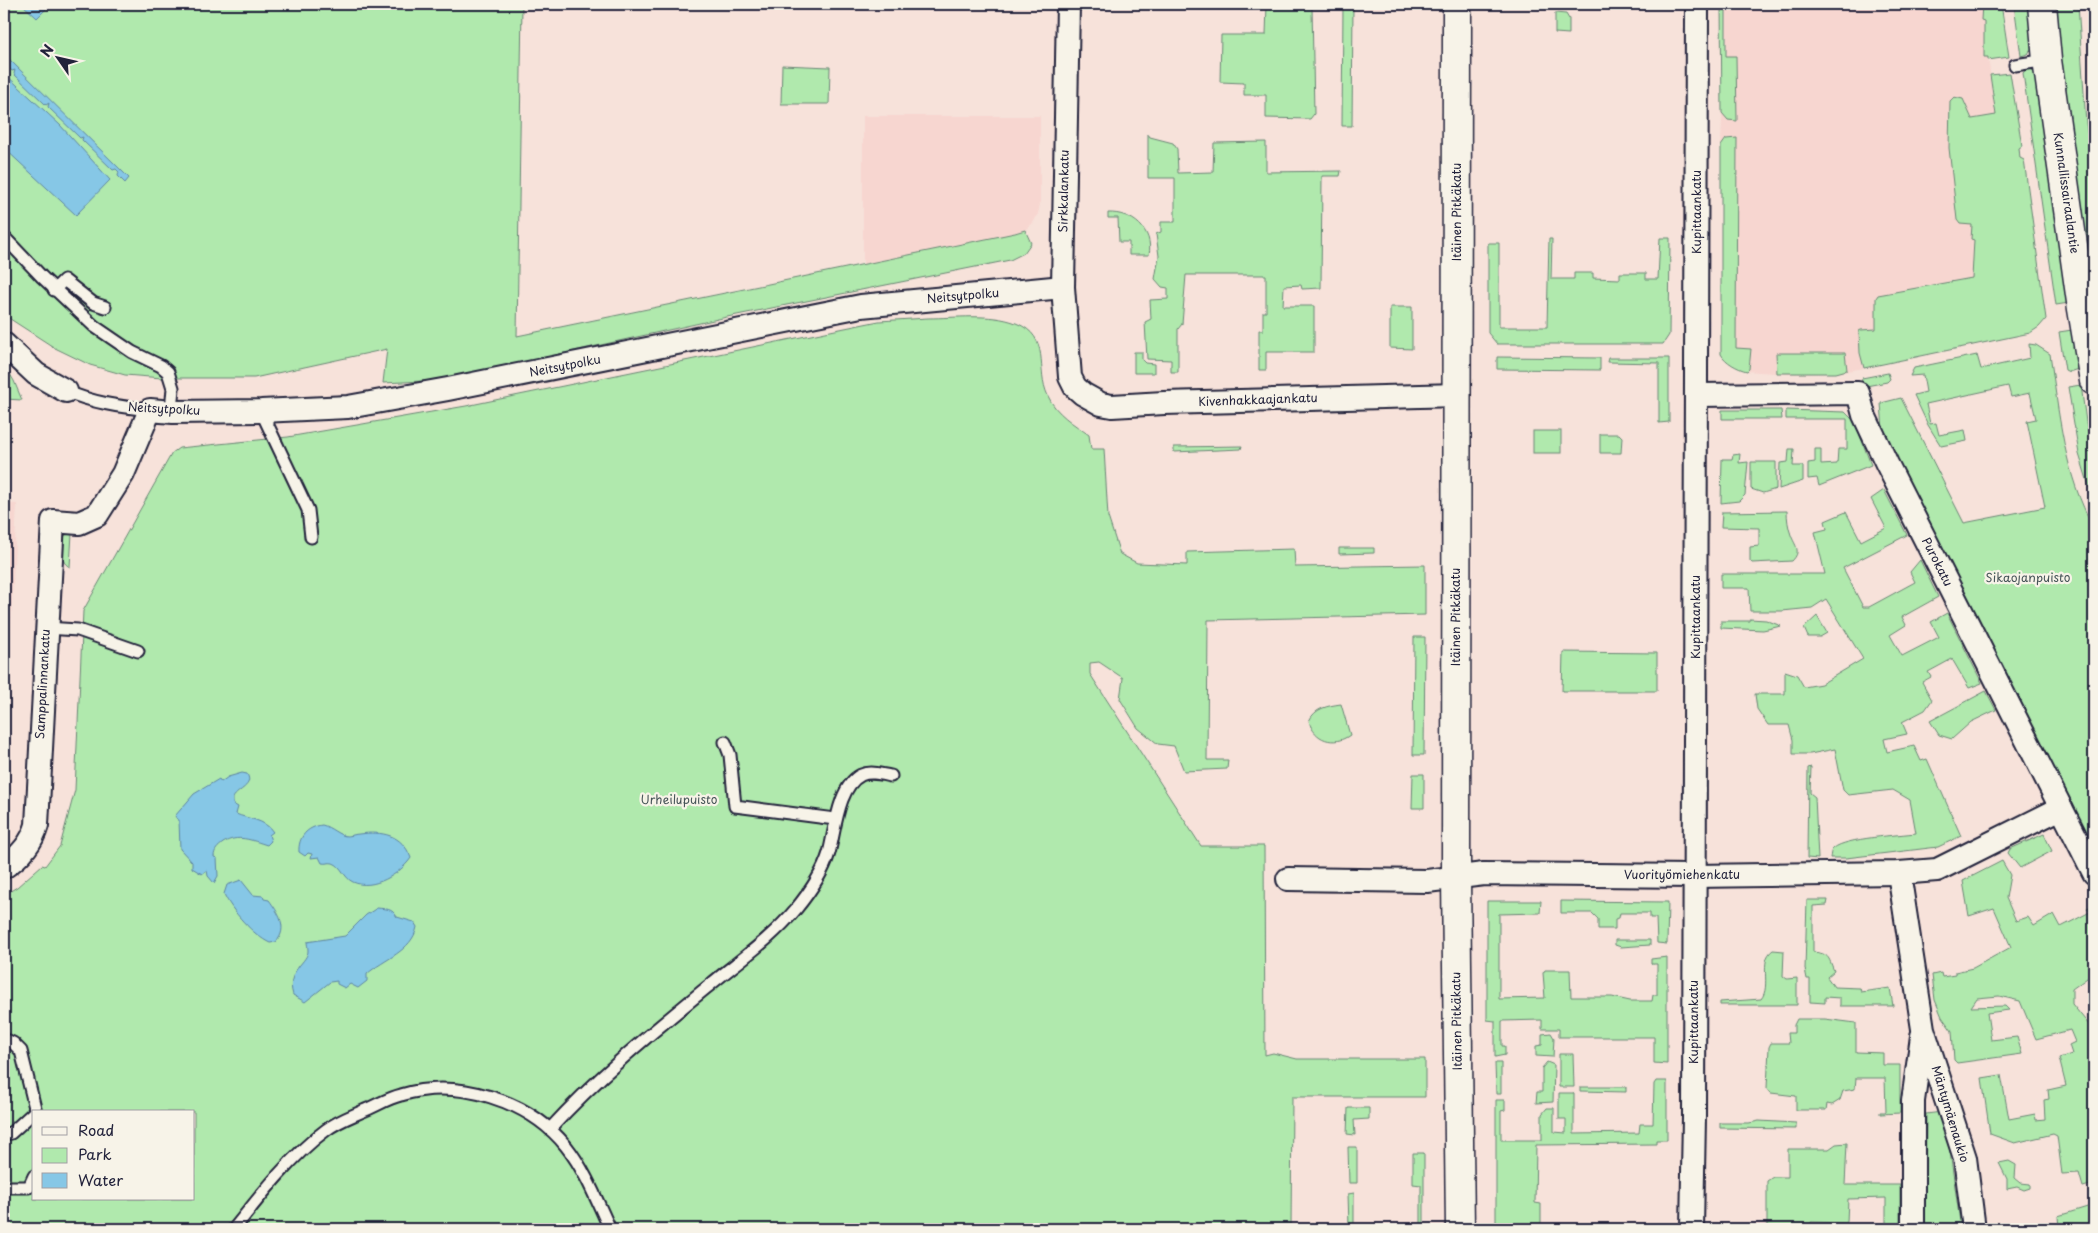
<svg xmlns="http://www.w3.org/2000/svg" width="2098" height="1233" viewBox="0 0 2098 1233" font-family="'Playpen Sans',sans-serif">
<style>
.built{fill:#f7d6d0}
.green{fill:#b0e9ad;stroke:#698674;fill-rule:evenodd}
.water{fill:#86c7e6;stroke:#5e85a2}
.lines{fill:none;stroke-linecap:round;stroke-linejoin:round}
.lane-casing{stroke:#22223b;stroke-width:15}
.street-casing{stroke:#22223b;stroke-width:26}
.secondary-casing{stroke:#22223b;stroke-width:31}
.lane{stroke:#f7f3e8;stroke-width:11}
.street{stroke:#f7f3e8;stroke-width:22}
.secondary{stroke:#f7f3e8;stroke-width:28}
.labels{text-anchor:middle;stroke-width:4.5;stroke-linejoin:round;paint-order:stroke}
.street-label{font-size:12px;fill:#22223b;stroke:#f7f3e8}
.park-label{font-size:12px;fill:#465458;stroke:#f7f3e8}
</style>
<rect width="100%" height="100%" fill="#f7e2da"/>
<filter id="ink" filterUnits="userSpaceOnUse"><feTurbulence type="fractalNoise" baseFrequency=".02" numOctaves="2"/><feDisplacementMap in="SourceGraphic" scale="10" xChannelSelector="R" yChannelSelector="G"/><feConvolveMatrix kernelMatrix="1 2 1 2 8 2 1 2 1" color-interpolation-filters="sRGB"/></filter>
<g filter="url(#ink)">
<g class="built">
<path d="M1726,4H1983L1988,57L2026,327L1864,368L1836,373L1788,374L1744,371L1734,365L1721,146Z"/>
<path d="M863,116H1040V204L1038,214L1033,223L1025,230L1015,233L863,265Z"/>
<path d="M4,503L17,504L4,759Z"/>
</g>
<g class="green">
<path d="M4,4H522L517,336L1015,233L1025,230L1031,243L1024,253L1010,260L727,317L443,380L383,383L387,349L254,378H162L125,375L90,365L55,348L4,315Z"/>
<path d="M1267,4H1353L1352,126H1342L1343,7H1312L1314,114L1310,119L1266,118V95H1244V83L1220,82L1221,35H1266Z"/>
<path d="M1721,4H1726V56H1736L1737,121L1728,120L1722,113Z"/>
<path d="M1982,4H2001L2009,57L1988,60V57H1984V21L1981,20Z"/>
<path d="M2014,4H2030L2032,48L2028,54L2021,56Z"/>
<path d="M2056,4H2078L2086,123L2094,184V296L2060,54Z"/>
<path d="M2090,4H2094V76Z"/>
<path d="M1555,13L1566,14L1569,19V34L1555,33Z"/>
<path d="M782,65L830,67L829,104H781Z"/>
<path d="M2027,68L2034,71L2037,77L2069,303L2056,305L2023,73Z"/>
<path d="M2010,73L2022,146L2019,148L2020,158L2024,160L2046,319L2039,327L2030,333L1864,368L1860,353L1859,331L1861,330L1876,329V298L1878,295L1972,278L1974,240L1971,239L1972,225L1960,224L1957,220L1949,148L1950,101L1954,97L1963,99L1972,119L1996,115L1990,75Z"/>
<path d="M1148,134L1150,137L1173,143L1177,149L1178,173L1213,172L1214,143L1266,142V172L1341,171L1340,176H1322L1321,288L1302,289L1301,285L1284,286L1283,306H1314V352H1266V370H1259V330H1263V312H1266V275H1186L1182,324L1178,329V372H1171V360L1147,359L1145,322L1151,319L1150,300L1168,299V288L1162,287L1155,279L1159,256L1156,234L1161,232V222H1175V178H1148Z"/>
<path d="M1737,138L1736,348L1751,349L1749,369L1747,371C1738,369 1725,362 1721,354V146L1726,139Z"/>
<path d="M1108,213C1132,212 1154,230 1149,255H1129V242H1119L1118,218H1108Z"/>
<path d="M1660,238H1670L1669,335L1663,344H1497L1488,333V243H1499V327H1547L1549,239H1552L1551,279H1574V273H1593V278L1620,279V273H1646V279H1658Z"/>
<path d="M1390,307H1412V349L1390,348Z"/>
<path d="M928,318C955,318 990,313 1016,323C1052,337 1035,369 1048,396C1056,414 1074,424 1089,435L1091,449H1104L1108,517L1120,554L1137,563L1187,565V552L1294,549L1295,567L1425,565V615L1208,620L1207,760H1228L1227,769L1184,771L1174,746L1158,744L1138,728L1120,699L1123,678L1099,662L1090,663V674L1201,846H1264L1265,1055L1273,1053L1297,1059H1425V1097H1292L1291,1229H4V895L17,887L42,865L45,866L60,846L75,790L83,611L172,453L179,448L288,437L466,406L879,321ZM34,1112H194V1199H34Z"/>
<path d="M2072,330L2078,369L2069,372L2065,370L2059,332Z"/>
<path d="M2029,344L2036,345L2050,354C2059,413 2064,475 2094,528V849L1963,597L1883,430L1881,403L1901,398L1964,523L2045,507L2027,421L2036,419L2030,393L2011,397L2008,386L1926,404L1930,424L1936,423L1939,435L1965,430L1967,441L1941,446L1928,425L1914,395L1926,392L1923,375L1910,376L1914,368L1977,355L1981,369L2030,358Z"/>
<path d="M1134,352H1142V360L1145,363L1154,364V373H1134Z"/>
<path d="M1776,353H1845L1847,370L1836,373H1777Z"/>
<path d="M1497,357L1600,358V370L1497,369Z"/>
<path d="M1608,358H1669V422L1659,423V363L1607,362Z"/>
<path d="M4,364L14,381L22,400L4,399Z"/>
<path d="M1888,373L1890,379L1887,382L1861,387L1862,378Z"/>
<path d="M2081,385L2086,422L2094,458V502L2079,454L2068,387Z"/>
<path d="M1722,410H1781L1782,419H1722Z"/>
<path d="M1786,410L1845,412L1855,422L1871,465L1819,486L1817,478L1808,479V463L1815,462V449H1821V465L1837,464L1838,449H1847V419H1786Z"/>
<rect x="1533" y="431" width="28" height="22"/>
<path d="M1600,434H1619L1622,437L1621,453H1600Z"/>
<path d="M1242,446L1241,449L1174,452V447Z"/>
<path d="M1789,449H1794L1793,466H1803V481L1779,489L1780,463L1788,462Z"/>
<path d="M1740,454L1739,463L1748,462L1745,495L1739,501L1721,503L1722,459H1732L1733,455Z"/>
<path d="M1751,462H1776V489L1763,493L1751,489Z"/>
<path d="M1884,490L1907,535L1843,568L1863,607H1869L1915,582L1910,572L1920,560L1938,597L1902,617L1906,625L1890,635L1902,656L1939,637L1931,622L1947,613L1982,683L1969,688L1952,659L1928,672L1931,677L1922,682L1932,700L1925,710L1902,722L1907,734L1884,739L1887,752L1914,746L1921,761L1927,759L1961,836L1938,847L1846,858H1830C1831,854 1830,851 1834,848C1846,838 1899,835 1916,833L1910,800L1893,790L1848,795L1843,790L1835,749L1810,754H1793V740L1789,725H1768L1757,709L1755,694H1785V671L1797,675L1804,687L1821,684L1863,659L1826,599L1812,608L1782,611H1750L1749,588H1721V574H1825L1815,532L1827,529L1825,521L1846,512L1861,541L1886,528L1871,499Z"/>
<path d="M1787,511C1787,518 1788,527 1791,535C1795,546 1802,551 1792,561L1752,563L1750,561V547L1759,546V528L1721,527L1722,512Z"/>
<path d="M67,533H72L70,567C58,562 60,541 67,533Z"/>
<path d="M1339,548H1374V553L1339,554Z"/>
<path d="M1817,616L1827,633L1820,637H1808L1804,628Z"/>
<path d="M1750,619L1766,620L1781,626L1763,630L1721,628V621H1750Z"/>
<path d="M1414,637H1425L1424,755H1413Z"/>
<path d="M1563,652L1657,653V691H1562Z"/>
<path d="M1986,691L1996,710L1971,722L1952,739L1939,735L1930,721Z"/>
<path d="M1341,704L1350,735C1334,747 1314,740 1309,721C1315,708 1327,706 1341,704Z"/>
<path d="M1811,767L1810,793L1815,797L1818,859L1807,858L1808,768Z"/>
<path d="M1413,774H1424V808H1412Z"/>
<path d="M2044,834L2052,851L2020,868L2008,853L2010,849Z"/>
<path d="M2002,861L2010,875L2006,898L2016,921L2028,917L2034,926L2054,914L2061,927L2090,912L2087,908L2094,905V973L2072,989V1004L2094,1031V1184L2083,1187L2079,1173L2062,1174L2057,1136L2053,1134L2015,1143L1990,1134L1982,1078L2001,1075L2009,1119L2035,1114L2036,1120L2045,1119L2044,1100L2049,1099L2048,1090L2066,1086L2059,1058L2072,1054L2069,1045L2075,1042L2070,1030L2036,1039L2020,1001L1999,996L1977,998L1971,1007L2005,1006L2009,1010L1987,1013L1991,1040L2017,1037L2022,1054L1957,1063L1954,1060L1952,1031L1942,1017L1935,1000L1932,975L1941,973L1942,977L1955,975V972L1973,968L2011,947L1994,908L1969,916L1963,881Z"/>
<path d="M1807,900H1828L1827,905L1813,906V952C1829,954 1828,956 1834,971L1827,977L1834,987L1860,988L1861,992L1890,988L1893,1006H1840V998L1825,997V1003L1810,1002V979H1807L1805,969Z"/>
<path d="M1487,901H1541L1540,913L1499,914V999L1545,998L1543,973L1545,970H1570L1571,997H1612L1630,1001H1652L1653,995H1657V964H1651V959L1667,957V1064L1654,1063V1037H1559V1029H1542V1020L1502,1021V1046H1505V1055L1495,1057V1021L1487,1020Z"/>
<path d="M1561,901L1668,902L1667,944L1657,943L1656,918H1650V913H1620L1619,918L1615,919V929H1598V919L1592,913H1561Z"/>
<path d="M1615,940H1650V945L1621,947L1615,945Z"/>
<path d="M1773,950L1784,951L1783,976L1787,979L1797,978V1005H1720V1002L1761,999C1772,986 1758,960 1773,950Z"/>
<path d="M1797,1019H1825L1856,1023V1052L1883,1053V1065H1900V1113L1880,1114V1112H1886L1885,1078H1856L1855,1089L1843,1091L1840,1100L1832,1105L1827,1104L1826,1110H1796V1096L1771,1093L1767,1088L1769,1047L1771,1043H1789L1788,1033H1794V1025Z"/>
<path d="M1551,1033L1554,1038L1553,1057L1536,1056V1046L1542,1045V1034Z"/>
<path d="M1559,1054H1573L1574,1087H1559Z"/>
<path d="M1547,1062L1554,1065L1553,1102L1536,1103L1537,1092H1542V1068Z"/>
<path d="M1495,1063H1501V1094H1496Z"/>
<path d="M1656,1081H1667V1140H1656V1144L1536,1145L1535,1203L1541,1204V1229H1496V1100H1505V1110L1501,1111V1140H1542V1114L1547,1108H1554V1132L1566,1133V1119H1559V1093H1574V1134L1639,1133L1640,1124H1653L1654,1084Z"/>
<path d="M1580,1087H1626V1092L1580,1091Z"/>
<path d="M1348,1108H1369V1119L1354,1120L1355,1135L1347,1134Z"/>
<path d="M1942,1112L1946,1124L1961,1229H1925L1926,1114Z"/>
<path d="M1759,1121L1796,1123V1129L1720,1128V1123H1749Z"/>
<path d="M1847,1143L1845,1185H1900V1229H1886V1198L1848,1199L1847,1222L1846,1223L1811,1222V1229H1767V1181L1773,1177H1788V1149H1829L1836,1144Z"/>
<path d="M1348,1147H1357V1183H1349Z"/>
<path d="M1413,1153H1424V1229H1421V1185L1413,1184Z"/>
<path d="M2009,1161L2016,1165L2015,1178L2021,1183L2030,1184V1188L2024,1190L2017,1187L2007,1189V1179L1999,1163Z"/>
<path d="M1354,1193V1226H1349L1348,1194Z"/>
<path d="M2094,1205V1229H2059L2058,1216Z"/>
</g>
<g class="water">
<path d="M22,4H51L37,18Z"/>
<path d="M4,54L129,178L125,183L118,176L119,172L116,169L113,170L82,140L83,137L80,138L48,107L49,103L46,105L14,74L15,70L12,71L4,64Z"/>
<path d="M4,73L60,125L110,180L76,215L4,148Z"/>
<path d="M242,773L247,774C254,786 238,789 233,798V804L238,807L236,814C247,819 265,819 273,832L269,835L271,841L267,845C251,840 238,834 223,843C218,847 214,850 214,857L217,858L218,876L214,883L208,876L207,870L202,874L192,868V862L180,849L179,820L177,819L175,816L194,794L219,779L221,782L228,777Z"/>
<path d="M322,825C331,827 339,836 347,836C351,836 355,834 359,834C382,831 402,834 411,858C400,874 373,891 353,882C344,878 342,866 333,863C329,862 326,864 322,863L319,857L311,858L312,854L308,853L305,856L299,852C298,837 307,827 322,825Z"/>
<path d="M241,880L253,895L263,896L264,899L269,900C278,912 289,928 276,942L270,943C254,936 231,910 224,894L227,885Z"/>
<path d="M377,908C386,909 392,908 397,917L414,922L417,927C412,951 384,959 367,974V981L358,988L350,984L345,988L337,984V981L330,982L305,1002L293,995C285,970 309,962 308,950C308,947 307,944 307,942L345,936L366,915Z"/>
</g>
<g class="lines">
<defs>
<g id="lane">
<path d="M2015,65L2047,60"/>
<path d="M4,237L42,277L94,326L132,352L161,366L168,372L173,388L171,411"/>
<path d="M54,290L64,280L93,303L105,307"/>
<path d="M66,391C92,403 122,407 150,410"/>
<path d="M261,411L308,510L311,537"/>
<path d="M46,628L78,630L138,651"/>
<path d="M725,742L730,755L735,806L835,819"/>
<path d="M4,1039L13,1043L21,1051L36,1112"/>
<path d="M550,1129C599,1075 655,1030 711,984C740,960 772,938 796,909C809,893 823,873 829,853C835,832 838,786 861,775C870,771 881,774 891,776"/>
<path d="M4,1134L11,1133L34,1112"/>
<path d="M4,1187H29L34,1176"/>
<path d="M234,1229C260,1196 292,1155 326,1130C338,1121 350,1117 363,1111C376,1106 388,1098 401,1095C457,1078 529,1100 566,1146C585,1170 597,1201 610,1229"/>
</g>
<g id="street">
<path d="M1068,4L1063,287L1070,377L1075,387L1083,394L1101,404L1112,406L1164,403L1457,395"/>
<path d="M4,344L36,374L66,391"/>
<path d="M1697,395L1858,393L1864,415L1887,464L2094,873"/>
<path d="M4,867C19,857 32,843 37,825L53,521L79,523L97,515L123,474L150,410L173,412L261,411L348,407L448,389L861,306L1063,287"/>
<path d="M1899,873L1923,1029L1965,1158L1974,1229"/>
<path d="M1288,879L1427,881L1484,874L1694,876L1899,873L1937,870L2061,808"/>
<path d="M1692,1229L1694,1117L1697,4"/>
<path d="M1913,1229V1101L1922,1036"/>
</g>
<g id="secondary">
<path d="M1457,4L1456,878L1460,1229"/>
<path d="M2042,4L2047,60L2082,309L2094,381"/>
</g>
</defs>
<use href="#lane" class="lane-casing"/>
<use href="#street" class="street-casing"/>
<use href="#secondary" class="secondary-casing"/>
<use href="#lane" class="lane"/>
<use href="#street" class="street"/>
<use href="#secondary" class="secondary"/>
</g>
</g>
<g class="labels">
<g class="street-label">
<text transform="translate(1064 191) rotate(-89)" y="4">Sirkkalankatu</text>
<text transform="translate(2066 193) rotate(82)" y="4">Kunnallissairaalantie</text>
<text transform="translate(1457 212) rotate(-90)" y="4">Itäinen Pitkäkatu</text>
<text transform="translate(1697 212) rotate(-90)" y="4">Kupittaankatu</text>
<text transform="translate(963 296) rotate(-5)" y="4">Neitsytpolku</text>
<text transform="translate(565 366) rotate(-11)" y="4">Neitsytpolku</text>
<text transform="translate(1258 400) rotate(-2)" y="4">Kivenhakkaajankatu</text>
<text transform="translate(164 409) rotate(3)" y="4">Neitsytpolku</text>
<text transform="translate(1937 562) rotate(63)" y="4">Purokatu</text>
<text transform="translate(1456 617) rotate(-90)" y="4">Itäinen Pitkäkatu</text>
<text transform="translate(1696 617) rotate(-90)" y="4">Kupittaankatu</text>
<text transform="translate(43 684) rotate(-87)" y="4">Samppalinnankatu</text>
<text x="1682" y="879">Vuorityömiehenkatu</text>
<text transform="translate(1457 1021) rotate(-91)" y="4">Itäinen Pitkäkatu</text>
<text transform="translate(1694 1022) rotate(-90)" y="4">Kupittaankatu</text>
<text transform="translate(1950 1114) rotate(73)" y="4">Mäntymäenaukio</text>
</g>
<g class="park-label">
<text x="2028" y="582">Sikaojanpuisto</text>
<text x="679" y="804">Urheilupuisto</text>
</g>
</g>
<rect width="2098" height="1233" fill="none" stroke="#f7f3e8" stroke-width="20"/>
<rect x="10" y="10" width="2078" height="1213" fill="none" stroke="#22223b" stroke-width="2" filter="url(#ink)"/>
<rect x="32" y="1110" width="162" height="90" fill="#f7f3e8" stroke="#a29fa3"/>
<rect x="42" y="1127" width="25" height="8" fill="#f7f3e8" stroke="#a29fa3"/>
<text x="78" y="1136" font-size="15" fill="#22223b">Road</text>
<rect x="42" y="1148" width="25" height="15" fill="#b0e9ad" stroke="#a29fa3"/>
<text x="78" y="1160" font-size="15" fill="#22223b">Park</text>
<rect x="42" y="1173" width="25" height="15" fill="#86c7e6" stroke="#a29fa3"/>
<text x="78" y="1186" font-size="15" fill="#22223b">Water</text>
<g transform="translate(58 58) rotate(304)" stroke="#f7f3e8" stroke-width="4" paint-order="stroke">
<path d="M0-4L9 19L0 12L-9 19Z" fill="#22223b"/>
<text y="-8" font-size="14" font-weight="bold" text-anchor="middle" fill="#22223b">N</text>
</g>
</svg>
